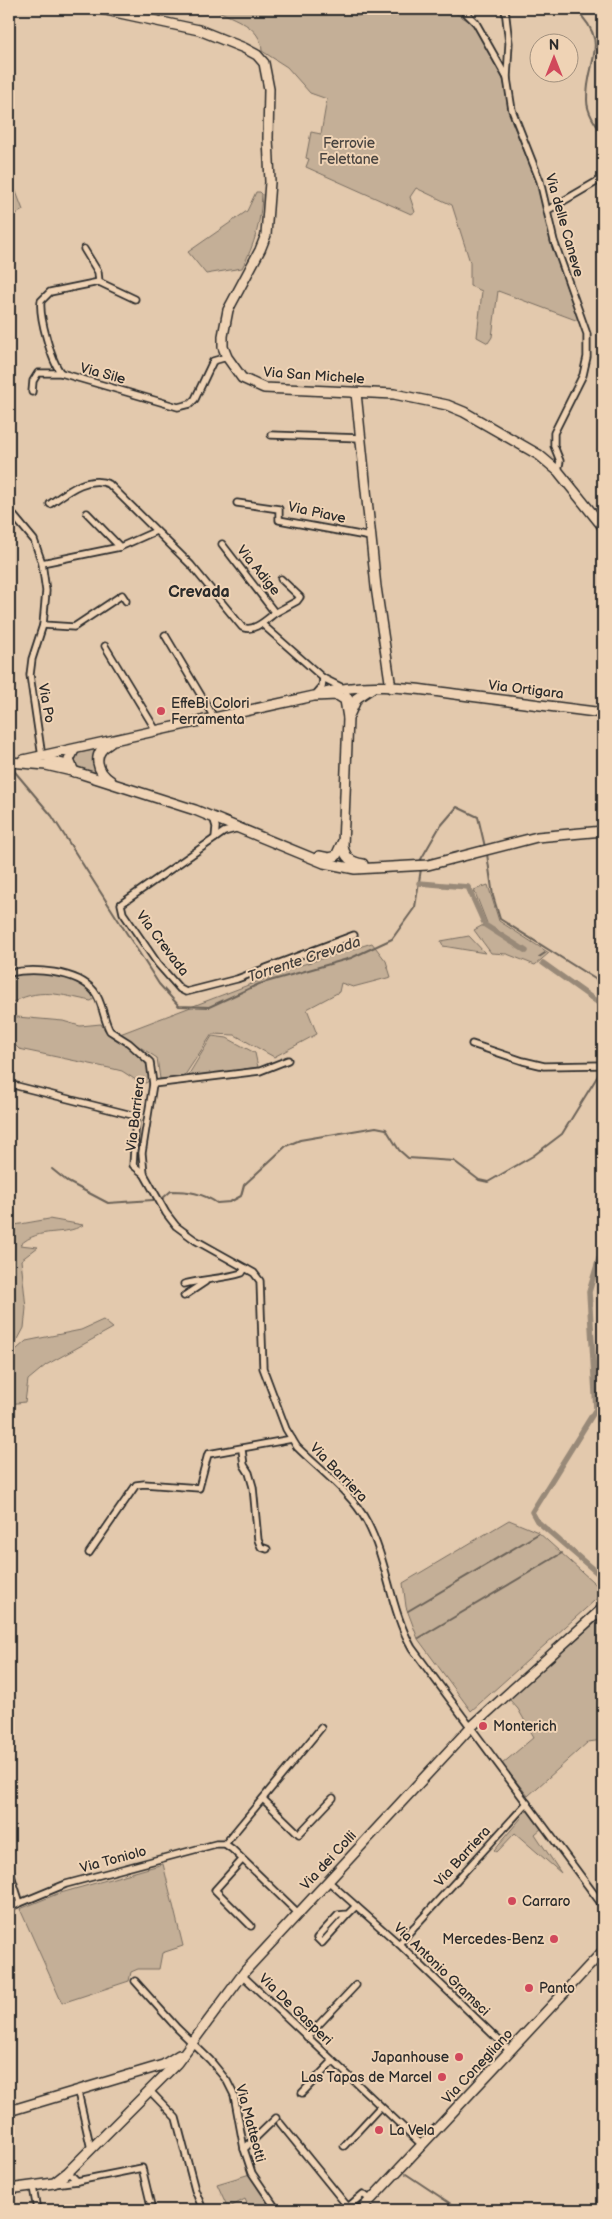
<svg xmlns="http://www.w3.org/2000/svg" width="612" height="2219" viewBox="0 0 612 2219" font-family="'Balsamiq Sans',sans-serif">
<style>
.green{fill:#c4af97;stroke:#786d61}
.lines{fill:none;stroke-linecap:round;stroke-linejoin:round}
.stream{stroke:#6c6359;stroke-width:2}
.canal{stroke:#988978;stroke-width:5.5}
.street-casing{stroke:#2b2b2b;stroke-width:9}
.secondary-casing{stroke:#2b2b2b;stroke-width:12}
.primary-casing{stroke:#2b2b2b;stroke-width:12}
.street{stroke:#efd3b5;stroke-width:5.5}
.secondary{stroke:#efd3b5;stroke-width:9}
.primary{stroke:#efd3b5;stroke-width:9}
.poi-dot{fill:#d1495b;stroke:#efd3b5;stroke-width:2}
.labels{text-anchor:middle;stroke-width:4;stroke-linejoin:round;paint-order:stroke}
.park-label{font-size:14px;fill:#4a4541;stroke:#efd3b5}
.street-label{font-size:14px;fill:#2b2b2b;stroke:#efd3b5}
.poi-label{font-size:14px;fill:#2b2b2b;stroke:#efd3b5;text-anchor:start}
.water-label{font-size:15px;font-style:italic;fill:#46423e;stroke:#efd3b5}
.quarter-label{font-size:16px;font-weight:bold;fill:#2b2b2b;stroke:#efd3b5}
</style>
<rect width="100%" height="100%" fill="#e3c9ad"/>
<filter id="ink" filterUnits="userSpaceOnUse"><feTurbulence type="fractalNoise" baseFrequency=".02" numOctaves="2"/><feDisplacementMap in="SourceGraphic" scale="10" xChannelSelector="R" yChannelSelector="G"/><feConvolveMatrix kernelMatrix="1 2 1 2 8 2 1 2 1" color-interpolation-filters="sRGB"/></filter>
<g filter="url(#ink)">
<g class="green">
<path d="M215,9H330L358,16L377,9H448L474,24L503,79L512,122L537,182L551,241L569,295L581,322L498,291L492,337L488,343L477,337L482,291L470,286V262L452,205L416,188L410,197L415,212L411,214L306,167L309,159L306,158L311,132L321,134L327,99L310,93L287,67L262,51C261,25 234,20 215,9Z"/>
<path d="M9,183L15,189L23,210L9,218Z"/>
<path d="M256,192H260L262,194C261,221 255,244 242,268L206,274L188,252L247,211Z"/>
<path d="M98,749L94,764L99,777L76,768L73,761L78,753Z"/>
<path d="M488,885L499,921L549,953L535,965L507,954L491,953L474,930L487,923L474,890Z"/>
<path d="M469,936L485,953L443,946L441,941Z"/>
<path d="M372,943L386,961L391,977L353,987L341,983L339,992L307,1009L317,1034L274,1057L235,1035L212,1034L183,1078L160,1079L157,1058L120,1034L298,966Z"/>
<path d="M36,971C56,975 84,978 95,998L91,1001C61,995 37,986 9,1005V975Z"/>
<path d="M9,1014L17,1017L63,1021L80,1026L101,1024C114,1050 147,1042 150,1080L146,1083L139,1082L122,1071L114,1069L19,1049L14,1044H9Z"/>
<path d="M212,1036L227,1038L255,1053L258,1067L191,1077L189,1074Z"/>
<path d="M49,1219L83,1225C64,1237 40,1226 20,1245L38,1247L21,1260L26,1308L24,1328L16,1343L9,1345V1226Z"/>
<path d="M103,1320L113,1328L46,1365L28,1380L25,1402L9,1404V1356L26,1341L81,1330Z"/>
<path d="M509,1520L538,1532L603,1591V1593L471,1711L418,1639L406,1607L403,1583Z"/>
<path d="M603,1616V1740L588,1742L528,1796L502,1764L534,1737L518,1709L509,1699Z"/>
<path d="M526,1808L542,1828L535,1834L561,1873L515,1833L497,1852L494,1850L522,1817L520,1814Z"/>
<path d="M163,1864L183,1946L162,1953L159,1969H138L131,1972L129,1981L62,2003L20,1909L57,1894Z"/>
<path d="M250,2174L273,2210H261L259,2205L249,2208L245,2199L228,2208L217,2184Z"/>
</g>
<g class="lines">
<g class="stream">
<path d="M575,9C612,44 586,60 587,100C587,113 596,125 603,134"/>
<path d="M10,766L52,816L159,984L179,1006L209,1007L259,984L351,958L392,939L415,907L421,869"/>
<path d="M487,854L493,896L500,919L603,984"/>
<path d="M420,861L439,828L457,807L478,817L485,847"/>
<path d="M539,957L545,953"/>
<path d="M52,1169L68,1182L108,1203L153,1200"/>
<path d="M163,1198L171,1191C189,1191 202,1193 217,1203L230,1202L241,1196L244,1185L286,1146L300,1140L376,1127L386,1129L399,1150L408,1158L454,1161L479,1180L488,1182L533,1156L562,1134L602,1069"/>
<path d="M408,1611L538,1534"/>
<path d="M419,1638L562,1553"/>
<path d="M406,2174L460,2210"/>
</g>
<g class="canal">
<path d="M419,883L468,887L485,925L526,951"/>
<path d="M543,963L603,1006"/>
<path d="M603,1245L589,1292L596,1409L532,1512L537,1521L603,1578"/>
</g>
<defs>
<g id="street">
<path d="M462,9L476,23L507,78"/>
<path d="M505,9L509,43L507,78L512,110L540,181L554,241L587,334V357L583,375L554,433V446L560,461L558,471"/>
<path d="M548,210L603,178"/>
<path d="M84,249L98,272L99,282L50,292L41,301C39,316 51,361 61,373L178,407L190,404L195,399L213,361L227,357"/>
<path d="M99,282L135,299"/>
<path d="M32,392L33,381L38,373H61"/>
<path d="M271,435L361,438"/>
<path d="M237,503L279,509V520L371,537"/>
<path d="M50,504C67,492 87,475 109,484L191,565L242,627C253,633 267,619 275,613L222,544"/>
<path d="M9,510L34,540L42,563L46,591L43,625L32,659L30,675L42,757L70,764"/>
<path d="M87,513L120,547"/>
<path d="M42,563L120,547L156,531"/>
<path d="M275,613L297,601L300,597L281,579"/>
<path d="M262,624L323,678L343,688L350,699L349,709"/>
<path d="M43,625L74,627L122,595L126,601"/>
<path d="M165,635L215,719"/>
<path d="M105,646L157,732"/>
<path d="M315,695L322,687L323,678"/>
<path d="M213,817L216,827L215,838"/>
<path d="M239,828L224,832L121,904L123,913L158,964L180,989L186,992L237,979L354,935"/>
<path d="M9,973C33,968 76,970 94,991C103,1002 103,1019 110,1031L129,1043L150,1062L153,1084L142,1153L144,1174L166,1213L176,1226L195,1240L254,1273L260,1281L263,1368L286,1429L297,1447C320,1470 352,1493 367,1522C388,1562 390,1609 412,1648L603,1906"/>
<path d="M472,1044L523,1061L544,1066L603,1065"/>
<path d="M9,1084L136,1116L133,1165L144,1174"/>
<path d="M153,1084L260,1071L288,1060"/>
<path d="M184,1284C203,1279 223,1279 242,1273L245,1268"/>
<path d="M184,1296L205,1282"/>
<path d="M242,1450L244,1465L249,1473L253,1487L258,1540L261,1547L267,1549"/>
<path d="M89,1553L136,1485L144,1484L199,1488L208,1454L292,1439"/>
<path d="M263,1799L299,1834L333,1798"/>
<path d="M225,1844L321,1728"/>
<path d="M242,1860L215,1890L251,1926"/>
<path d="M9,1869L20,1903L66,1884L216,1844H225L232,1849L298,1913"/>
<path d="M328,1881L399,1944L510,2051"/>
<path d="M9,1908L20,1903"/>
<path d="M348,1914L322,1943L317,1938L338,1915L348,1914L356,1906"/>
<path d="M416,1925L527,1803"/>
<path d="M399,1944L414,1927"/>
<path d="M242,1975L422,2145"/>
<path d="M135,1981L177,2028L210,2060L227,2081L234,2095L244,2149L252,2173L277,2210"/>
<path d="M307,2037L356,1985"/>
<path d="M150,2091L176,2118L195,2190L203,2210"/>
<path d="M78,2092L91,2149"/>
<path d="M302,2093L332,2062"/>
<path d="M280,2123L348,2207L363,2194L371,2200"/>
<path d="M344,2146L380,2107"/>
<path d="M244,2149L276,2118"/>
<path d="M68,2172L77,2181L142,2168L152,2210"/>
<path d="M54,2184L77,2181"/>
<path d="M33,2187L37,2210"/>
</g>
<g id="secondary">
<path d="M101,9L199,30L244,48L257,55L264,63L269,89L268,138L270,182L266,235L260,250L228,310L223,336V347L227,357L242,378L264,388L394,394L447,405L464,412L539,455L558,471L603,527"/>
<path d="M356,393L376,587L391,688"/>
<path d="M321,694C368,679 421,690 470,696C514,702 559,707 603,713"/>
<path d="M348,718L357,698L372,688"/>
<path d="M9,2111L163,2065L179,2055"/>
<path d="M9,2189L54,2183L68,2172L177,2063L246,1970L470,1728L603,1608"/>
</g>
<g id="primary">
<path d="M109,744C91,754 97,772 111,781"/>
<path d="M74,750L69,760L74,772"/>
<path d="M23,760L314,696L337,695L345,700L348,718L343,846C345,858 351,862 363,864"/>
<path d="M9,762L46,765L76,772L195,810L324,863L355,869L428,865L537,837L603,831"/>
<path d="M319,856L329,858L336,856L342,843"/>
<path d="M361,2210L603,1951"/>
</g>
</defs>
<use href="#street" class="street-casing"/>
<use href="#secondary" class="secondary-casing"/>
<use href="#primary" class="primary-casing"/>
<use href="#street" class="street"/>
<use href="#secondary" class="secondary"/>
<use href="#primary" class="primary"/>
</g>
</g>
<g class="poi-dot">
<circle cx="161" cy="711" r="5"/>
<circle cx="483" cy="1726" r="5"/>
<circle cx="512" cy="1901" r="5"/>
<circle cx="554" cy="1939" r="5"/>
<circle cx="529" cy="1988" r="5"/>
<circle cx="459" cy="2057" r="5"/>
<circle cx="442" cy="2077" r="5"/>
<circle cx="379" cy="2130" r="5"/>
</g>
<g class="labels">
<g class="park-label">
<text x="349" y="148">Ferrovie<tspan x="349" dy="16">Felettane</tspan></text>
</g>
<g class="street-label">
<text transform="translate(565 225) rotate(74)" y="5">Via delle Caneve</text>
<text transform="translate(103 373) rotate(15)" y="5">Via Sile</text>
<text transform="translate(314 375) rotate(4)" y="5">Via San Michele</text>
<text transform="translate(317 512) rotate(12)" y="5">Via Piave</text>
<text transform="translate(259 570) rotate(51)" y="5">Via Adige</text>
<text transform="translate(526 689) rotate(7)" y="5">Via Ortigara</text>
<text transform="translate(47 703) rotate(80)" y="5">Via Po</text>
<text transform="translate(163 943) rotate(53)" y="5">Via Crevada</text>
<text transform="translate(135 1114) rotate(-83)" y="5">Via Barriera</text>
<text transform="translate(339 1472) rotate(46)" y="5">Via Barriera</text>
<text transform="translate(462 1856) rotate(-48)" y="5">Via Barriera</text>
<text transform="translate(113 1859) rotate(-15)" y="5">Via Toniolo</text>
<text transform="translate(328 1860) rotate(-47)" y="5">Via dei Colli</text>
<text transform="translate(442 1969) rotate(44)" y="5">Via Antonio Gramsci</text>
<text transform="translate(296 2009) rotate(44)" y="5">Via De Gasperi</text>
<text transform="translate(477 2066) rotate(-47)" y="5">Via Conegliano</text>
<text transform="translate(251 2123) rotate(75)" y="5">Via Matteotti</text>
</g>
<g class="poi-label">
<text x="171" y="708">EffeBi Colori<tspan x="171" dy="16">Ferramenta</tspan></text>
<text x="493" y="1731">Monterich</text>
<text x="522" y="1906">Carraro</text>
<text x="544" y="1944" text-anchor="end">Mercedes-Benz</text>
<text x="539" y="1993">Panto</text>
<text x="449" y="2062" text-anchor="end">Japanhouse</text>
<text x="432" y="2082" text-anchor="end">Las Tapas de Marcel</text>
<text x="389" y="2135">La Vela</text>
</g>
<g class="water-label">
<text transform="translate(304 959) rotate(-18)" y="5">Torrente Crevada</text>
</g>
<g class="quarter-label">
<text x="199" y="597">Crevada</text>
</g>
</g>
<rect width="612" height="2219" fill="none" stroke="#efd3b5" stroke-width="30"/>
<rect x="15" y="15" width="582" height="2189" fill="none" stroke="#2b2b2b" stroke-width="2" filter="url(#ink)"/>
<g transform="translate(554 58)"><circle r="24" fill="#efd3b5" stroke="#a1907e"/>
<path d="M0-4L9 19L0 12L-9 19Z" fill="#d1495b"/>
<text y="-8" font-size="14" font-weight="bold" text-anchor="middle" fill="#2b2b2b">N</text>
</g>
</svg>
